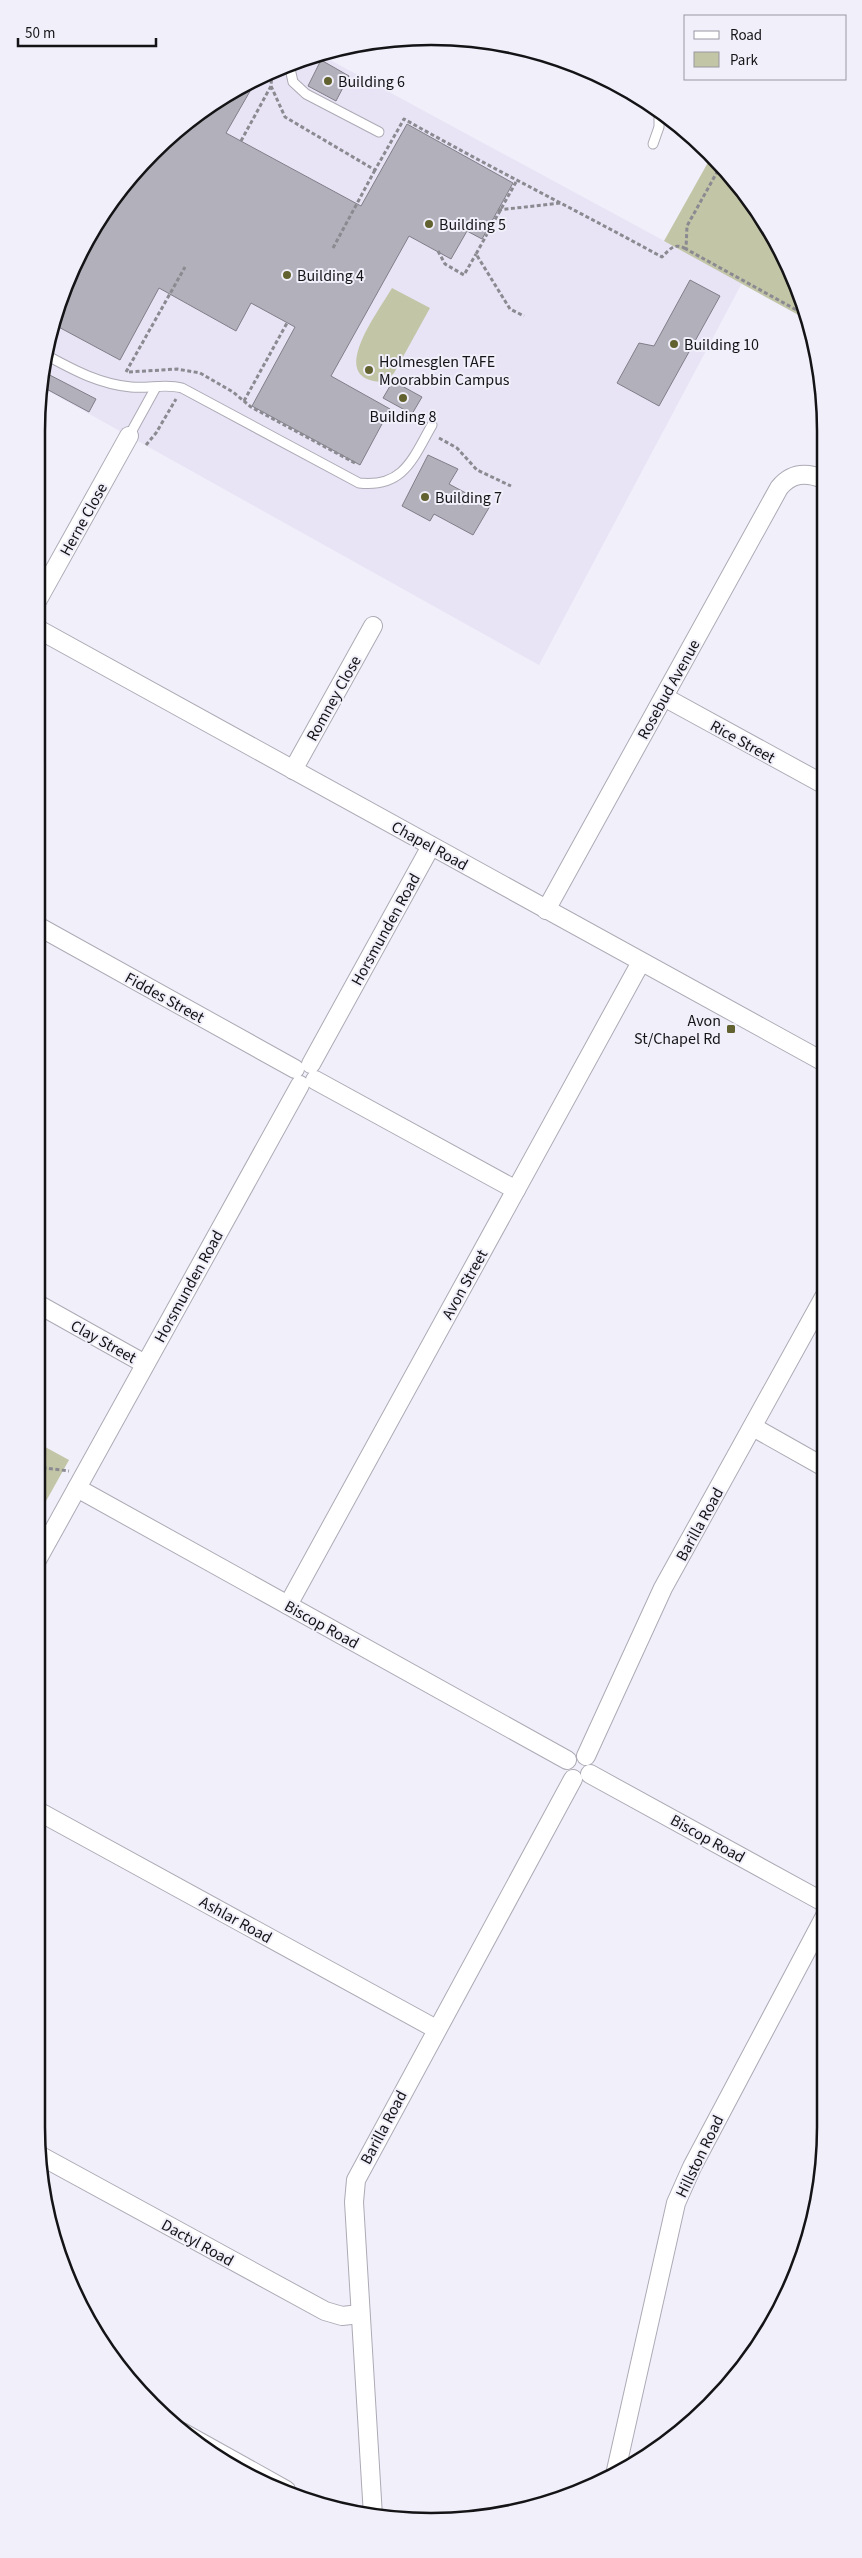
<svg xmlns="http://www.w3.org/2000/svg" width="862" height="2558" viewBox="0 0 862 2558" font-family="'Source Sans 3',sans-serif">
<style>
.built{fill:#e8e4f6}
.green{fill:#c3c5a7}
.building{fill:#b2b0ba;stroke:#817e88}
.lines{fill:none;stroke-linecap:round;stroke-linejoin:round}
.service-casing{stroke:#adaab5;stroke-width:11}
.minor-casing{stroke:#adaab5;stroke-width:20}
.path{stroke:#8b8a91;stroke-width:3;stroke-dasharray:4 2.5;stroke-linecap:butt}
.service{stroke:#fff;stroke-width:9}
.minor{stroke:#fff;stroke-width:18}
.poi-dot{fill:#61622f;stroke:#f1effa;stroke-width:2}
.labels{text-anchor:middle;stroke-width:4;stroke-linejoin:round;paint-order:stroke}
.poi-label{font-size:16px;fill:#141316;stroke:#f1effa;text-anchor:start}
.street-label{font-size:16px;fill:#141316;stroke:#f1effa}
.rim{fill:none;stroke:#141316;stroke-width:2.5}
</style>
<rect width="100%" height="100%" fill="#f1effa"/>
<path class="built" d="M319,54L742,283L539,665L41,387L44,354L66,280L103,211L152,152L212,103L280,66Z"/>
<g class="green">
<path d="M711,157L728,171L785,257L804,318L664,241Z"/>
<path d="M392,288L430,308L394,373L385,382C324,382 377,314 392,288Z"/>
<path d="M36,1442L69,1460L36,1519Z"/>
</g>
<g class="building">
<path d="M321,60L349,76L336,101L308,86Z"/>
<path d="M257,79L226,133L361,206L407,124L513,183L482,239L467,231L451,259L409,236L331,376L390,409L360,465L252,406L295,327L251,303L236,331L159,288L120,360L53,324L66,280L103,211L152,152L212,103Z"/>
<path d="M690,280L720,296L659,406L617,383L639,343L654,346Z"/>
<path d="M42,371L96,399L89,412L41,386Z"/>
<path d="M393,381L422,397L412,414L383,398Z"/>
<path d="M428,455L458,469L449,484L490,506L473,535L434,514L430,521L402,506Z"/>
</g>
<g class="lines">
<defs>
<g id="service">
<path d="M289,64L293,82L306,94L379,132"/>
<path d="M653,144L659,127V115"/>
<path d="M44,354C72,369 98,384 131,387C149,389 165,383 182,388L359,483C404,488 413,458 432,425"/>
<path d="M129,436L156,387"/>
</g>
<g id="minor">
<path d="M36,603L129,436"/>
<path d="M36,628L824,1062"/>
<path d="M664,697L823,784"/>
<path d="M293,770L373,626"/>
<path d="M546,910L779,488C791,473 806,472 823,479"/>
<path d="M36,925L295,1069"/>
<path d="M311,1064L431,846"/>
<path d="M315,1080L516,1190"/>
<path d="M36,1303L145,1364"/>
<path d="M753,1427L824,1467"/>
<path d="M77,1488L567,1760"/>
<path d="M36,1562L300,1085"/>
<path d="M288,1605L641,962"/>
<path d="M586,1756L663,1588L824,1297"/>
<path d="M590,1774L825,1903"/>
<path d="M36,1810L436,2029"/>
<path d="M39,2155L325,2311L342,2316L360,2314"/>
<path d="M182,2432L286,2490"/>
<path d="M615,2475L676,2203L692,2167L825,1916"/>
<path d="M373,2516L354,2202L356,2180L573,1779"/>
</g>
</defs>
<use href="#service" class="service-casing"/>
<use href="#minor" class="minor-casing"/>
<g class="path">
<path d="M271,86L285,117L375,170L404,119C489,167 576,210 662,257C670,249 675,242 686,249"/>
<path d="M241,141L271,86L272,71"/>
<path d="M721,165L687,226L686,249L802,313"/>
<path d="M516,182L476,254L510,309L524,316"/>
<path d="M498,210L561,203"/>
<path d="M333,248L375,170"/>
<path d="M438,251L445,264L464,275L476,254"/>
<path d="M126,372L185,267"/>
<path d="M129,372L177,369L200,373L233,392L251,407L355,463"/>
<path d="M244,401L287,323"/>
<path d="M439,438L457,448L477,470L511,486"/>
<path d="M146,445L156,433L176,399"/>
<path d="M36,1467L69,1471"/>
</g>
<use href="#service" class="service"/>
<use href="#minor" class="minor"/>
</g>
<g class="poi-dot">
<circle cx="328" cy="81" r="5"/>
<circle cx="429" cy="224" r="5"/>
<circle cx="287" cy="275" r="5"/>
<circle cx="674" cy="344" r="5"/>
<circle cx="369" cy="370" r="5"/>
<circle cx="403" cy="398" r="5"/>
<circle cx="425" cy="497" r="5"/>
<rect x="726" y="1024" width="10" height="10" rx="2.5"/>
</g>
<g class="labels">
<g class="poi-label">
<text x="338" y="87">Building 6</text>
<text x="439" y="230">Building 5</text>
<text x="297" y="281">Building 4</text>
<text x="684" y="350">Building 10</text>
<text x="379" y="367">Holmesglen TAFE<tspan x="379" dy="18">Moorabbin Campus</tspan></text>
<text x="403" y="422" text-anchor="middle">Building 8</text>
<text x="435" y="503">Building 7</text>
<text x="721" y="1026" text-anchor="end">Avon<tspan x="721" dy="18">St/Chapel Rd</tspan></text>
</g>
<g class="street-label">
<text transform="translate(83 519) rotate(-61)" y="6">Herne Close</text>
<text transform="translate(668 689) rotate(-61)" y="6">Rosebud Avenue</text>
<text transform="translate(333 698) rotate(-61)" y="6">Romney Close</text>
<text transform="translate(743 741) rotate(29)" y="6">Rice Street</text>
<text transform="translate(430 845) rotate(29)" y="6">Chapel Road</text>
<text transform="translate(385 929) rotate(-61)" y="6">Horsmunden Road</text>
<text transform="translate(165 997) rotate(29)" y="6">Fiddes Street</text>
<text transform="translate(464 1284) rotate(-61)" y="6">Avon Street</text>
<text transform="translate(188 1286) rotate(-61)" y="6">Horsmunden Road</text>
<text transform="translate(104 1341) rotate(29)" y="6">Clay Street</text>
<text transform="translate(699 1524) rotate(-61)" y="6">Barilla Road</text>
<text transform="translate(322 1624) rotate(29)" y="6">Biscop Road</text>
<text transform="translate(708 1838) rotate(29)" y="6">Biscop Road</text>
<text transform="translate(236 1919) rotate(29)" y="6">Ashlar Road</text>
<text transform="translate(383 2127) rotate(-62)" y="6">Barilla Road</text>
<text transform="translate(699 2156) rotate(-64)" y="6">Hillston Road</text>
<text transform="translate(198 2242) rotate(29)" y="6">Dactyl Road</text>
</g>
</g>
<path d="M0 0H862V2558H0ZM431 45H431A386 386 0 0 1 817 431V2127A386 386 0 0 1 431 2513H431A386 386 0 0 1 45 2127V431A386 386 0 0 1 431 45Z" fill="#f1effa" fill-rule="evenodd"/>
<path class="rim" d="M431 45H431A386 386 0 0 1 817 431V2127A386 386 0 0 1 431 2513H431A386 386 0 0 1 45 2127V431A386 386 0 0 1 431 45Z"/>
<rect x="684" y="15" width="162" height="65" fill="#f1effa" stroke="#99979f"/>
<rect x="694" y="31" width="25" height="8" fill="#ffffff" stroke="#99979f"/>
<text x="730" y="40" font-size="15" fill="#141316">Road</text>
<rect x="694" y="52" width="25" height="15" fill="#c3c5a7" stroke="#99979f"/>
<text x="730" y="65" font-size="15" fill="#141316">Park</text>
<path d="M18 38v8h138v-8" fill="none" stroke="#141316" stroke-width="2.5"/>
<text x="25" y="38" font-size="15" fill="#141316" stroke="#f1effa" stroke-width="4" paint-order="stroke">50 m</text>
</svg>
